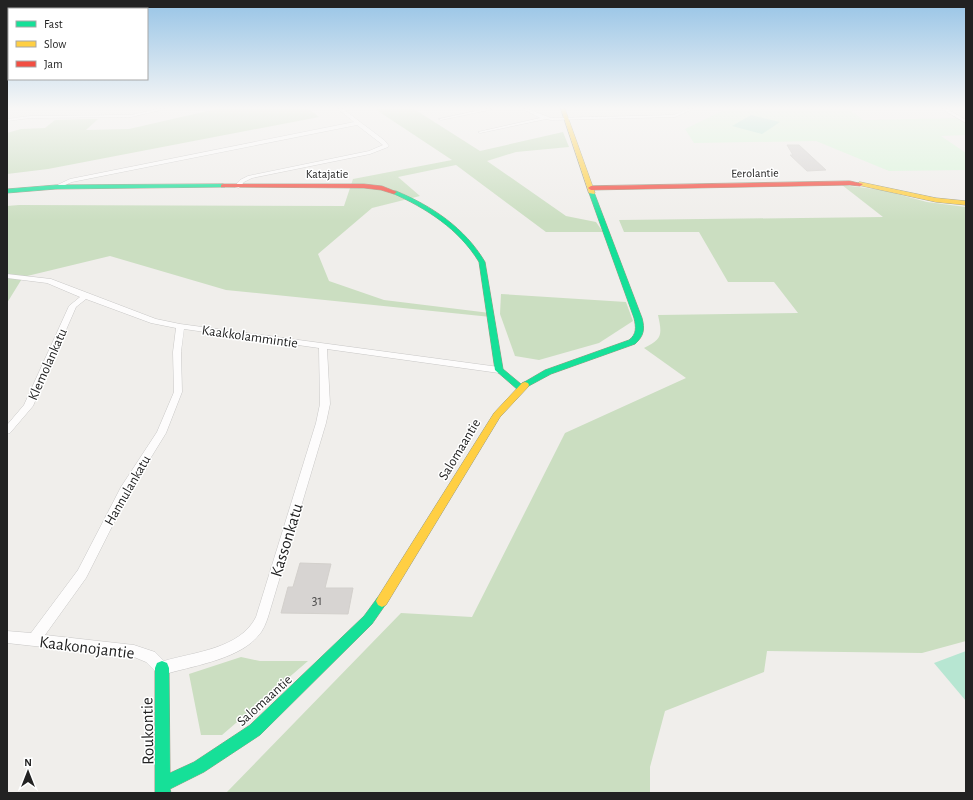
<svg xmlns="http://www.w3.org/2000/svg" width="973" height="800" viewBox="0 0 973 800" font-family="'Alegreya Sans',sans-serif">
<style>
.forest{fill:#cbdec1}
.park{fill:#daf5da}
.pitch{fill:#b7e6d2}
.building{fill:#d7d4d2;stroke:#d3d0cc}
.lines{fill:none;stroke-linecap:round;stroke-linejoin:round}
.street-casing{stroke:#c9c8c7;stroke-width:1}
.fast-casing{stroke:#999a82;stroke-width:1}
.slow-casing{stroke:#999a82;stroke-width:1}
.jam-casing{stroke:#999a82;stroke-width:1}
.street{fill:#fdfcfc;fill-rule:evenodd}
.fast{fill:#16e098;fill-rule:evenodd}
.slow{fill:#ffcf43;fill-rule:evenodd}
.jam{fill:#f24e42;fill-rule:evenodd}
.labels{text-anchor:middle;stroke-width:3;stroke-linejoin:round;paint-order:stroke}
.far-street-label{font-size:12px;fill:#222;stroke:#fff}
.street-label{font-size:14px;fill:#222;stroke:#fff}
.near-number-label{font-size:14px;fill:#4f4e4e}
.near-street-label{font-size:17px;fill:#222;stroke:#fff}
</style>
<rect width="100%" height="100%" fill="#f0eeeb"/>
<g class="forest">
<path d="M216,109H309L319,117L48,169L7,174V133L21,129L45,128L55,120L98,119L86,130L129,129Z"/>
<path d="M375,109H414L480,151L563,132L569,147L516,152L487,161L566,216L596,222L603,232H546L456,165L398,177L420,196L372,208L318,254L329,281L384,300L490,313L491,317L226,290L110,256L23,277L7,303V206L19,205L344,206L353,179L452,160Z"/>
<path d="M842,185L882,190L927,202L966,207V641L922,653L767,651L764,672L665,711L650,767V793H226L401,613L472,617L565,433L686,378L644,348C663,339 662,334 658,315L798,313L774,282H728L699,232H624L619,220L883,217Z"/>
<path d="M501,294L626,302L633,321L599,343L539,360L515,356L500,314Z"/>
<path d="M241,657L260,661H308L222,735H201L189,674Z"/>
</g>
<path class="park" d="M726,109H849L863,120L960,118L966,122V135L941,136L966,153V170L889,171L816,141L694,143L685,129Z"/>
<g class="pitch">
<path d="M751,115L780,122L762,134L732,126Z"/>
<path d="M966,651V701L934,663Z"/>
</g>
<g class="building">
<path d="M787,145H799L826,170L807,171L790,155H793Z"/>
<path d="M300,563L331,564L325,588H353L348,614L281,613L288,587H293Z"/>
</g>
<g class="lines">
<defs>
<g id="street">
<path d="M158,109H165L131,117L30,118L7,121V119L30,116L131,115Z"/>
<path d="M338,109H343L384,140L389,146L388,147L370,154L252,178L244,182L239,188L234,187L240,180L248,176L369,151L383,145L357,125L72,182L56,189L53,187L70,179L354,122Z"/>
<path d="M485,109H493L441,120L439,119Z"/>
<path d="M523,109C532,109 542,115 551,118L674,115L688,109H693L675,117L551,120L546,119L480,133L478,132L540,118Z"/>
<path d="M942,109H947L966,120V123Z"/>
<path d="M7,274L51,279L156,319L180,324L499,367L503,370L499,373L327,349L330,404L326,423L268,617C266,623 263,631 258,636C238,660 191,666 162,675L157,673L146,662L134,657L7,643V631L31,633L78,570L121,487L157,432L174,392L173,352L176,328L151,323L86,299L76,307L33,406L10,433L7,434V425L24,405L69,306L80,297L47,283L7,278ZM184,329L319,348L320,404L316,423L256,617C240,649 194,652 164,661L155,652L134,645L45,635L86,578L129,493L166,433L182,392L181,352Z"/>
</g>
<g id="fast">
<path d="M223,184L225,185V187L56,189L7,193V189L56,185Z"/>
<path d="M392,191H396C432,206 465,228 485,262L503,369L521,384L545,370L629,340C637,334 636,327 634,318L589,193L594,192L642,318C645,329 644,336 635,344L551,374L525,388L524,390H518L495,370L479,262C459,229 426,208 392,193Z"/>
<path d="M382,595L386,597L388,601L372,624L260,735L204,772L170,789L171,793H155V668L157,663L162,661L167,663L169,668L170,773L194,762L250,725L364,616L378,597Z"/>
</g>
<g id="slow">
<path d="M561,109H565L595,193L594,194L589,193Z"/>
<path d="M860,182L936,198L966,201V205L936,202L858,185L857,184Z"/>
<path d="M525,382L528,383L529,385L528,387L500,417L386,605L382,607L378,605L376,601L378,597L494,413L522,383Z"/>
</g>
<g id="jam">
<path d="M850,181L863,184L860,186L850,185L591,190L588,188L591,186Z"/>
<path d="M223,184H364L382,186L397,192L394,194L381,190L364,188L221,187V185Z"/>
</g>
</defs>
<use href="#street" class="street-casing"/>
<use href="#fast" class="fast-casing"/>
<use href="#slow" class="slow-casing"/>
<use href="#jam" class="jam-casing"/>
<use href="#street" class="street"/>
<use href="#fast" class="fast"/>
<use href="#slow" class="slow"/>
<use href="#jam" class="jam"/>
</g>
<linearGradient id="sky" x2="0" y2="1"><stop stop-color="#97c4e6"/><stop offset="0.49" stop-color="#f8f7f6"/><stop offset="1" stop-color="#f8f7f6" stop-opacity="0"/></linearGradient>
<rect width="973" height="221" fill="url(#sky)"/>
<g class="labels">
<g class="far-street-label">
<text transform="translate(755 173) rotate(-1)" y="4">Eerolantie</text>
<text x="327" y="178">Katajatie</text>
</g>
<g class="street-label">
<text transform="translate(250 336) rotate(8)" y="5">Kaakkolammintie</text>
<text transform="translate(47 364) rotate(-66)" y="5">Klemolankatu</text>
<text transform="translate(459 449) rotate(-59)" y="5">Salomaantie</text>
<text transform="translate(127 490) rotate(-60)" y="5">Hannulankatu</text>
<text transform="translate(264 700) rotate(-42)" y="5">Salomaantie</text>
</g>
<g class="near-number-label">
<text x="317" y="605">31</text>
</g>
<g class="near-street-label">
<text transform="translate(286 540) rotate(-73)" y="6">Kassonkatu</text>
<text transform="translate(87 647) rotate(7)" y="6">Kaakonojantie</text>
<text transform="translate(147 731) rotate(-91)" y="6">Roukontie</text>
</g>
</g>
<rect width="973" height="800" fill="none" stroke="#222222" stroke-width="16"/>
<rect x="8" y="8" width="140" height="72" fill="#ffffff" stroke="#a7a7a7"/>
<rect x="16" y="21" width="20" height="6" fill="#16e098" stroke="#a7a7a7"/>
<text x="44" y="28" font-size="12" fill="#222222">Fast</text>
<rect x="16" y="41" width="20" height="6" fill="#ffcf43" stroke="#a7a7a7"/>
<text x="44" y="48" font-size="12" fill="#222222">Slow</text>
<rect x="16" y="61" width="20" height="6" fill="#f24e42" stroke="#a7a7a7"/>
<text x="44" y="68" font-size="12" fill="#222222">Jam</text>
<g transform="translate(28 772)" stroke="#ffffff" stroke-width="3" paint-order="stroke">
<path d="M0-3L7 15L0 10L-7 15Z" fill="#222222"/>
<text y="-6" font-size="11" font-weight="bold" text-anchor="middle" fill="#222222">N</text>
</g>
</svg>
